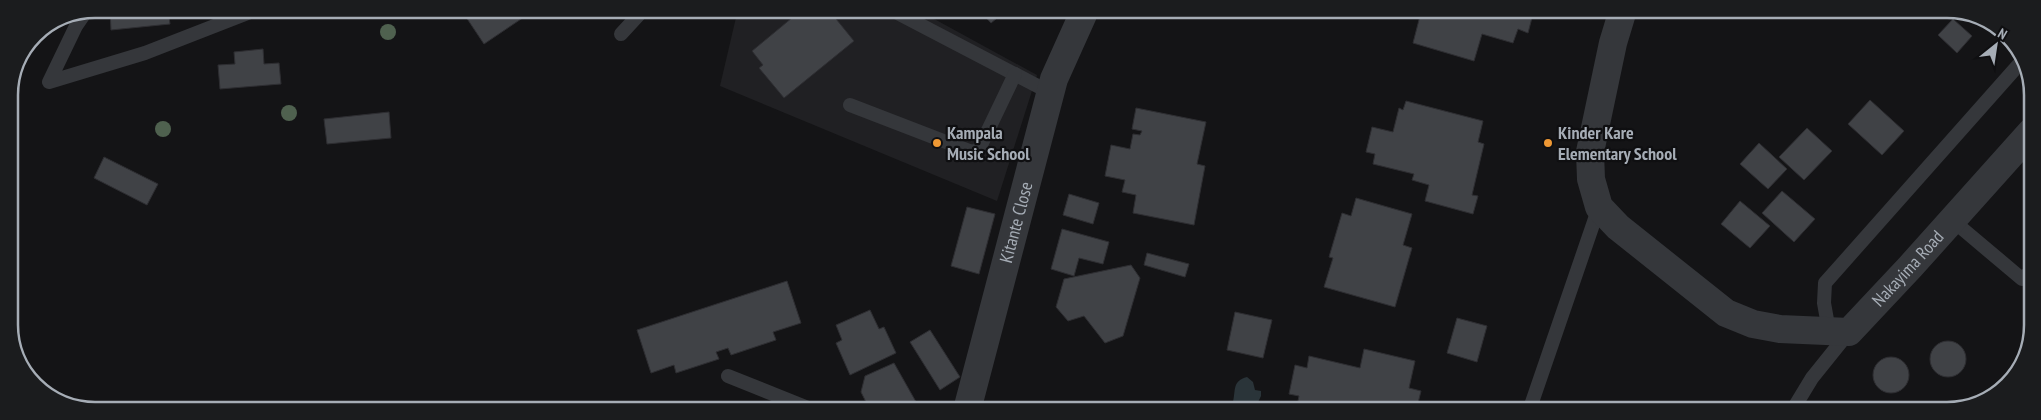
<svg xmlns="http://www.w3.org/2000/svg" width="2041" height="420" viewBox="0 0 2041 420" font-family="'PT Sans Narrow',sans-serif">
<style>
.built{fill:#202023}
.water{fill:#2a3439}
.building{fill:#404246;stroke:#2e2e32}
.lines{fill:none;stroke-linecap:round;stroke-linejoin:round}
.service{stroke:#35373b;stroke-width:14}
.minor{stroke:#35373b;stroke-width:28}
.tree{fill:#4f614f}
.poi-dot{fill:#ee9834;stroke:#0f0f11;stroke-width:2}
.labels{text-anchor:middle;stroke-width:4.5;stroke-linejoin:round;paint-order:stroke}
.poi-label{font-size:18px;font-weight:bold;fill:#a6adb6;stroke:#0f0f11;text-anchor:start}
.street-label{font-size:18px;fill:#a6adb6;stroke:#0f0f11}
.rim{fill:none;stroke:#a6adb6;stroke-width:2.5}
</style>
<rect width="100%" height="100%" fill="#141416"/>
<path class="built" d="M738,9H916L1037,75L997,201L720,86Z"/>
<path class="water" d="M1247,377L1253,382L1255,390L1261,391V396L1258,402L1250,403L1251,411H1228L1230,404L1233,402C1236,390 1232,381 1247,377Z"/>
<g class="building">
<path d="M124,9H168L170,24L111,30L110,10Z"/>
<path d="M477,9H528L530,13L484,44L466,17Z"/>
<path d="M764,9H781L771,18Z"/>
<path d="M792,9H828L854,41L784,98L759,68L763,65L752,51L793,17L789,12Z"/>
<path d="M979,10H1007L991,23Z"/>
<path d="M1402,10H1534L1528,33L1518,29L1513,43L1482,34L1474,61L1413,43L1420,16Z"/>
<path d="M1953,19L1972,36L1957,53L1938,35Z"/>
<path d="M263,49L264,64L279,63L281,84L220,89L218,65L235,64L234,52Z"/>
<path d="M1870,100L1904,131L1882,155L1848,124Z"/>
<path d="M1406,101L1483,121L1478,142L1484,144L1472,195L1478,196L1473,214L1425,201L1429,185L1412,180L1414,174L1373,164L1375,154L1366,152L1372,127L1393,132L1399,108L1403,110Z"/>
<path d="M1136,108L1206,122L1197,164L1205,166L1194,225L1133,213L1136,195L1122,192L1125,180L1105,176L1111,145L1130,149L1133,134L1140,135L1142,131L1132,129Z"/>
<path d="M389,112L391,138L327,144L324,119Z"/>
<path d="M1807,128L1832,151L1804,180L1779,157Z"/>
<path d="M1759,143L1787,169L1768,189L1740,164Z"/>
<path d="M104,157L158,184L147,205L94,178Z"/>
<path d="M1782,191L1815,219L1794,242L1762,213Z"/>
<path d="M1069,194L1099,203L1093,224L1063,215Z"/>
<path d="M1356,198L1412,214L1403,245L1412,248L1395,307L1324,287L1333,258L1329,257L1342,213L1351,216Z"/>
<path d="M1740,201L1770,226L1750,248L1721,224Z"/>
<path d="M967,207L995,214L979,274L951,266Z"/>
<path d="M1062,229L1109,242L1103,264L1079,258L1074,276L1051,269Z"/>
<path d="M1147,253L1189,264L1185,277L1144,265Z"/>
<path d="M1131,265L1140,278L1123,336L1105,343L1084,316L1068,321L1056,307L1064,279Z"/>
<path d="M787,281L801,323L773,332L776,340L731,355L728,348L716,352L719,359L676,373L674,365L651,373L637,330Z"/>
<path d="M870,310L879,329L884,327L896,353L850,375L836,343L842,340L836,325Z"/>
<path d="M1235,312L1272,320L1263,358L1227,350Z"/>
<path d="M1457,318L1487,326L1477,362L1447,353Z"/>
<path d="M930,330L960,377L940,390L910,342Z"/>
<circle cx="1948" cy="359" r="18"/>
<path d="M1364,349L1415,361L1409,388L1421,391L1416,411H1299L1297,406L1299,396L1289,394L1295,365L1307,368L1309,356L1360,368Z"/>
<circle cx="1891" cy="375" r="18"/>
<path d="M894,363L920,409L916,410H870L861,392L865,376Z"/>
<path d="M46,383L53,396L36,388Z"/>
</g>
<g class="lines">
<g class="service">
<path d="M890,9L1051,93"/>
<path d="M87,10L76,26L49,82L145,53L258,9"/>
<path d="M621,34L644,9"/>
<path d="M850,105L972,152L978,150L981,145L1015,74"/>
<path d="M1952,220L2022,279L2031,271"/>
<path d="M1829,331L1824,303L1825,283L2022,61"/>
<path d="M728,376L813,410"/>
<path d="M1529,411L1599,207"/>
<path d="M1792,411L1812,378L1849,332"/>
</g>
<g class="minor">
<path id="s1" d="M1623,10L1613,43L1590,152L1591,179L1599,207L1618,227L1726,313L1753,324L1780,329L1849,332L1911,266L2031,132"/>
<path id="s2" d="M967,410L1054,79L1085,10"/>
</g>
</g>
<g class="tree">
<circle cx="388" cy="32" r="8"/>
<circle cx="289" cy="113" r="8"/>
<circle cx="163" cy="129" r="8"/>
</g>
<g class="poi-dot">
<circle cx="937" cy="143" r="5"/>
<circle cx="1548" cy="143" r="5"/>
</g>
<g class="labels">
<g class="poi-label">
<text x="947" y="139">Kampala<tspan x="947" dy="21">Music School</tspan></text>
<text x="1558" y="139">Kinder Kare<tspan x="1558" dy="21">Elementary School</tspan></text>
</g>
<g class="street-label">
<text dy="6" stroke="none"><textPath href="#s2" startOffset="194">Kitante Close</textPath></text>
<text dy="6" stroke="none"><textPath href="#s1" startOffset="580">Nakayima Road</textPath></text>
</g>
</g>
<path d="M0 0H2041V420H0ZM95 18H1947A77 77 0 0 1 2024 95V325A77 77 0 0 1 1947 402H95A77 77 0 0 1 18 325V95A77 77 0 0 1 95 18Z" fill="#1b1c1e" fill-rule="evenodd"/>
<path class="rim" d="M95 18H1947A77 77 0 0 1 2024 95V325A77 77 0 0 1 1947 402H95A77 77 0 0 1 18 325V95A77 77 0 0 1 95 18Z"/>
<g transform="translate(1996 45) rotate(30)" stroke="#0f0f11" stroke-width="4" paint-order="stroke">
<path d="M0-4L9 19L0 12L-9 19Z" fill="#a6adb6"/>
<text y="-8" font-size="14" font-weight="bold" text-anchor="middle" fill="#a6adb6">N</text>
</g>
</svg>
